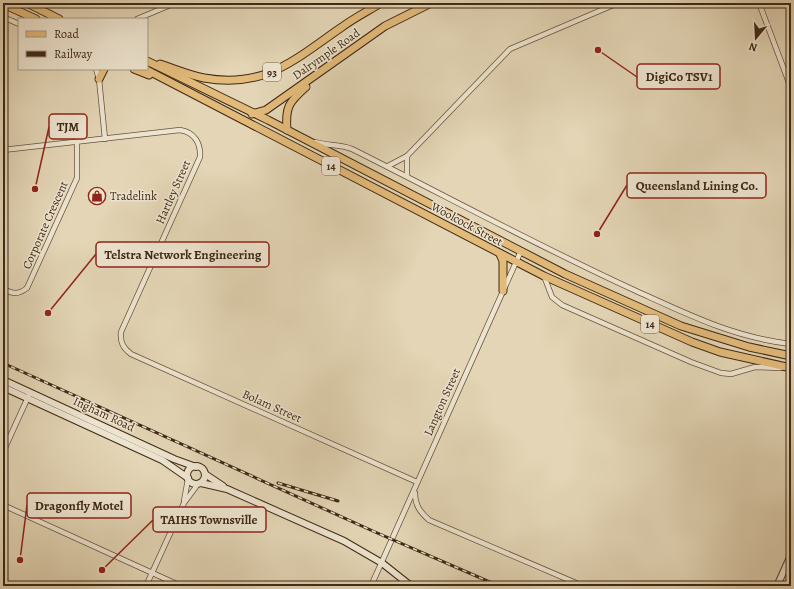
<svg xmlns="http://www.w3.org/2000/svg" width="794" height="589" viewBox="0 0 794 589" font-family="Alegreya,serif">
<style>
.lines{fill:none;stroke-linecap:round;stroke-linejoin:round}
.minor-casing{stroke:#68543e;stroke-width:6}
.tertiary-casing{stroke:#68543e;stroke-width:8}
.secondary-casing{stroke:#3f2916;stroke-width:8}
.primary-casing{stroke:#3f2916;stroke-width:9}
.minor{stroke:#ede4cf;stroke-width:4.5}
.tertiary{stroke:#ede4cf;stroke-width:5.5}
.secondary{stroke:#ede4cf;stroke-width:6}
.primary{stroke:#e2ba7a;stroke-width:7}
.rail-casing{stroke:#3f2916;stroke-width:3}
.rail{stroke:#ede4cf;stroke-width:1.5;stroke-dasharray:4.5;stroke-linecap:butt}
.labels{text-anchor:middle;stroke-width:3;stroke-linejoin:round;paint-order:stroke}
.shield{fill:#ede4cf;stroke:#73614e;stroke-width:1}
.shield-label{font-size:11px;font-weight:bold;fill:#3f2916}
.street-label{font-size:12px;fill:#3f2916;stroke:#ede4cf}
.poi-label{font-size:12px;fill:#3f2916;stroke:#ede4cf;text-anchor:start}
.leader{fill:none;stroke:#8f2418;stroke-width:1.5}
.callout-dot{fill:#8f2418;stroke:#ede4cf;stroke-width:1.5}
.callout{fill:#ede4cf;stroke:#8f2418;stroke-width:1.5}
.callout-label{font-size:13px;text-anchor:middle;font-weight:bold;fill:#3f2916}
</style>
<rect width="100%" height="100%" fill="#e3d5b5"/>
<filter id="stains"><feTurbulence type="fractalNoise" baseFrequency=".005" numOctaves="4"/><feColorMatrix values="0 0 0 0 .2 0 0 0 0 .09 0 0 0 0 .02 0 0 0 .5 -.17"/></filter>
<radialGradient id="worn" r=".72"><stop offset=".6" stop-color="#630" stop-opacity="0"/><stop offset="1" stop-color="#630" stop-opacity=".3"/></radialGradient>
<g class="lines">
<defs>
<g id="minor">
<path d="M759,3L791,88"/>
<path d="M3,17L19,24"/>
<path d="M137,19L175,3"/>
<path d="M96,69L99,79L105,139"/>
<path d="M315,142C328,146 340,144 352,149C446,196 538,246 634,290C687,314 732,337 791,344"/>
<path d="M3,150L180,130C194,132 201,143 200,157L121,332C120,342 123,348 131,354L417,482"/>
<path d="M388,166L407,156L510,49L618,3"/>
<path d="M407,176V156"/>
<path d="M544,276L552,297L562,305L691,362L721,373L731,374L755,367L781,368"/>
<path d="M3,289C13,294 18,295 27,288L77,178V142"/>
<path d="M3,452L29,395"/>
<path d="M415,493C415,505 420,512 429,520L583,586"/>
<path d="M184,501L188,479"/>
<path d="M3,505L181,586"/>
<path d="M146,586L184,503L198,484"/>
<path d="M371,586L521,251"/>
</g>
<path id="tertiary" d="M777,586L791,555"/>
<g id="secondary">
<path d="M3,380L174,459L196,467"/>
<path d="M3,387L162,460L188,478"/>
<circle cx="196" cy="475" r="9"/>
<path d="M205,474L223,486"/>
<path d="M201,483L227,489L344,541L382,563L411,586"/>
</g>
<g id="primary">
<path d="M27,3L59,19"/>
<path d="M3,4L36,19"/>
<path d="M147,61L268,120L565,274L681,326L749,347L791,356"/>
<path d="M160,64C175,69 189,75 204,78C266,89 295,59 342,27C354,18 368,11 381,3"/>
<path d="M134,69L149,75"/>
<path d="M145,69L544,276L692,342L720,352L791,368"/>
<path d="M99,79L104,69"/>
<path d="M252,114L266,110L385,26L431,3"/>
<path d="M287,130C285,107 289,102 306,87"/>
<path d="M500,254L503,261V291"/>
</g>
</defs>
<use href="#minor" class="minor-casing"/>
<use href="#tertiary" class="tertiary-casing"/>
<use href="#secondary" class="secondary-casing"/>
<use href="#primary" class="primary-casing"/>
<use href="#minor" class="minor"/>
<use href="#tertiary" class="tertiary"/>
<use href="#secondary" class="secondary"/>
<use href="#primary" class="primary"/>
<defs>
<g id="rail">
<path d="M3,363L375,532L499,586"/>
<path d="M278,483L338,501"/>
</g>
</defs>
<use href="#rail" class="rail-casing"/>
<use href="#rail" class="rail"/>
</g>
<defs>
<symbol id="shop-ring" viewBox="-11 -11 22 22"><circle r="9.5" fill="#ede4cf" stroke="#8f2418" stroke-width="1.5"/><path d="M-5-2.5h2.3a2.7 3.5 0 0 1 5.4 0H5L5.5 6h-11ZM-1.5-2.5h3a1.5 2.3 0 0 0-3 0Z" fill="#8f2418"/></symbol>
</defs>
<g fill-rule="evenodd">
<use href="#shop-ring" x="87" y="186" width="20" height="20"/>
</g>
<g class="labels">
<g class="shield">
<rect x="263" y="63" width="18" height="18" rx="3"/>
<rect x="322" y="157" width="18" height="18" rx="3"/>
<rect x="641" y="315" width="18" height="18" rx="3"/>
</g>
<g class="shield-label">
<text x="272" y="76">93</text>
<text x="331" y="170">14</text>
<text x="650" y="328">14</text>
</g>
<g class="street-label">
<text transform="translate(326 54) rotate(-35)" y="4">Dalrymple Road</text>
<text transform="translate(173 192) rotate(-66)" y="4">Hartley Street</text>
<text transform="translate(467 224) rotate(28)" y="4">Woolcock Street</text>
<text transform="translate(45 225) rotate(-66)" y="4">Corporate Crescent</text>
<text transform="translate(442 402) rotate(-66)" y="4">Langton Street</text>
<text transform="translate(272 406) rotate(24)" y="4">Bolam Street</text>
<text transform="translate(104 414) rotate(25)" y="4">Ingham Road</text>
</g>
<g class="poi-label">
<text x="110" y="200">Tradelink</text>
</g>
</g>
<path class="leader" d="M598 50L637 77M35 189L49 127M597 234L627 185M48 313L96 254M20 560L27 505M102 570L153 520"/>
<g class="callout-dot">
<circle cx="598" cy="50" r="4"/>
<circle cx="35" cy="189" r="4"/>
<circle cx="597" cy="234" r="4"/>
<circle cx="48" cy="313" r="4"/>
<circle cx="20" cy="560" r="4"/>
<circle cx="102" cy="570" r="4"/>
</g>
<g class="callout">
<rect x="637" y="64" width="83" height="25" rx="4"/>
<rect x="49" y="114" width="38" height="25" rx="4"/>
<rect x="627" y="173" width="139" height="25" rx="4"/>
<rect x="96" y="242" width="173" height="25" rx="4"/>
<rect x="27" y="493" width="104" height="25" rx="4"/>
<rect x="153" y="507" width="113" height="25" rx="4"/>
</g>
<g class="callout-label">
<text x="679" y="81">DigiCo TSV1</text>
<text x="68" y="131">TJM</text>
<text x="697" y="190">Queensland Lining Co.</text>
<text x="183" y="259">Telstra Network Engineering</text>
<text x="79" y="510">Dragonfly Motel</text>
<text x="209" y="524">TAIHS Townsville</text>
</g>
<rect width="794" height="589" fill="none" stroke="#e3d5b5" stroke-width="16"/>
<rect x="4" y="4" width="786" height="581" fill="none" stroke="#3f2916" stroke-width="2"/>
<rect x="8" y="8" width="778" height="573" fill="none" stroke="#3f2916"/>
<rect x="18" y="18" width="130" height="52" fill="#ede4cf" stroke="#a79985"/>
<rect x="26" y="31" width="20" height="6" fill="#e2ba7a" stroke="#a79985"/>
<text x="54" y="38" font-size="12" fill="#3f2916">Road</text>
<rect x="26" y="51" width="20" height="6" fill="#3f2916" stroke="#a79985"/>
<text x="54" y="58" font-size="12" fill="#3f2916">Railway</text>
<g transform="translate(756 38) rotate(198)" stroke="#ede4cf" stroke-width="3" paint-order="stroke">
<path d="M0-3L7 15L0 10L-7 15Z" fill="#3f2916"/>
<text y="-6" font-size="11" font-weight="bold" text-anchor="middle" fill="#3f2916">N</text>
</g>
<rect width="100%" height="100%" filter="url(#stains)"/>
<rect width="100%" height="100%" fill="url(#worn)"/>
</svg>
